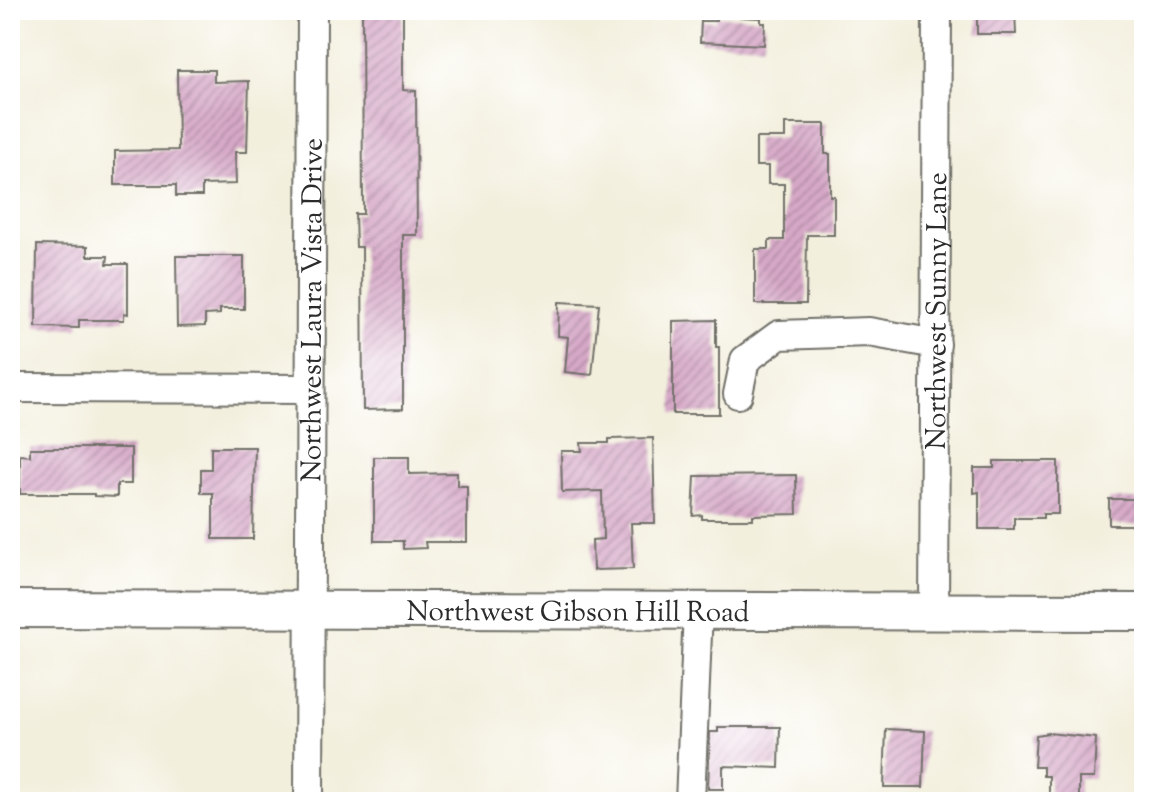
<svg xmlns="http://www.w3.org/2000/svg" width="1154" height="812" viewBox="0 0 1154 812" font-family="'Sorts Mill Goudy',serif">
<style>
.building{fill:url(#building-hatch)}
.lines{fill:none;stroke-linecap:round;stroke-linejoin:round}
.minor-casing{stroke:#717069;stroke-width:32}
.major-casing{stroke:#717069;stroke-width:40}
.minor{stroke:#fff;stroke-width:28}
.major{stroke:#fff;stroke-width:36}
.labels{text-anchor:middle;stroke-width:6;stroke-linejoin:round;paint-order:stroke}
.street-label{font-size:28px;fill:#2b2b2b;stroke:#fff}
</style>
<defs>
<pattern id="building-hatch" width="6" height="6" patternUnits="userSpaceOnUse" patternTransform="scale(2)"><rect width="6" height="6" fill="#d7a9c8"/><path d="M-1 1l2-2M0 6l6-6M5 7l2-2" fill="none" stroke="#af8aa3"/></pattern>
</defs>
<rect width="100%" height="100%" fill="#fff"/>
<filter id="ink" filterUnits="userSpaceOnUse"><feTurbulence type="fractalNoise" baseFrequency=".0125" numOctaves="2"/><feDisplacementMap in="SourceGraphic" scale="16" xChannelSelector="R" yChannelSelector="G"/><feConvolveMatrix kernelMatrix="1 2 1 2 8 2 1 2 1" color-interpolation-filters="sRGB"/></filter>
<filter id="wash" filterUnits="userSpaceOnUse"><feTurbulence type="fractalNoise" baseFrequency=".006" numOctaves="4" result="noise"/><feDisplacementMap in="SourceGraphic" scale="32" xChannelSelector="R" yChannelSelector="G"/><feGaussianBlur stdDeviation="1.8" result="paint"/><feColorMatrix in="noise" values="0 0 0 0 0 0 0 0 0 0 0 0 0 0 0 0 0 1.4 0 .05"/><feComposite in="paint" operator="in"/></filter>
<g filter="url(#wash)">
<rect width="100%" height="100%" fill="#f3efdd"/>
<g id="blocks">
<g class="building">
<path d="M362,10H403V90L416,91L417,235H403V409L363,410L362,247H356L355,214H363Z"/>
<path d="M977,10H1015L1016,34H977Z"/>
<path d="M716,16L761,18V23H765L764,45L700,42L701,21H716Z"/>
<path d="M177,70H214V82L249,81L247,152H235L236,184L202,185V196H176V185H115V151L178,150Z"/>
<path d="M785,124H825V154H830V196H834V235H807L806,304H755V249H769V240H784V184H768V166H756V138H785Z"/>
<path d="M37,245L88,246V256H108L107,264H128V314L124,313V320H79V328L36,327Z"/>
<path d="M176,256H244V309H220V314L205,315V326L177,327Z"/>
<path d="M559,302L599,304L592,375L565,372L568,337L558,336Z"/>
<path d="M716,320V347H719V414H673V321Z"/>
<path d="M653,438L655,523H631L633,569L593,570L592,540L603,539L602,491L562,492L561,451H582L581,443H609V439Z"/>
<path d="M211,447H255L253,539H213V493H201V469H211Z"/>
<path d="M30,448H131V484H117V497L94,496V494H20V455L30,456Z"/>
<path d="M374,457H409V474L457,473V486H467V542H425L426,548L403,549V541H374Z"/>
<path d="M994,461H1058V514H1043V518H1014V529H979V492L974,493V468H994Z"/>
<path d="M796,475L797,514L753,515V519H702V515L693,516L695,476Z"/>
<rect x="1109" y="499" width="35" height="26"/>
<path d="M718,727H780L779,768L723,766V789H708L710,732H718Z"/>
<path d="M886,729L925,731L923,787H884Z"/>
<path d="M1048,733L1096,738L1094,778H1079V802H1049V776H1043V767H1034L1036,735Z"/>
</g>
</g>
</g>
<g filter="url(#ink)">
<use href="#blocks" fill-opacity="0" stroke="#717069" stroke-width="2"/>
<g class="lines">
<defs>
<g id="minor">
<path d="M10,388L310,389"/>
<path d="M738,394L745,360L779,335L869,332L936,344"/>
<path id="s1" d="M934,611L937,10"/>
<path id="s2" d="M309,802L312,10"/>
<path d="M690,802L698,610"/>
</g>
<g id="major">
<path id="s3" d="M10,609L1144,612"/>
</g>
</defs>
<use href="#minor" class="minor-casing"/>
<use href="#major" class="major-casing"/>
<use href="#minor" class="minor"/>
<use href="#major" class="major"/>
</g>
</g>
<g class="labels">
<g class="street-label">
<text dy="10" stroke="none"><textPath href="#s2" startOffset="492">Northwest Laura Vista Drive</textPath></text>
<text dy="10" stroke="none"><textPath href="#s1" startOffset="300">Northwest Sunny Lane</textPath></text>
<text dy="10" stroke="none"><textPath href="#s3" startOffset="568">Northwest Gibson Hill Road</textPath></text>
</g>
</g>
<rect width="1154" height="812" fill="none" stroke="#fff" stroke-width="40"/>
</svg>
